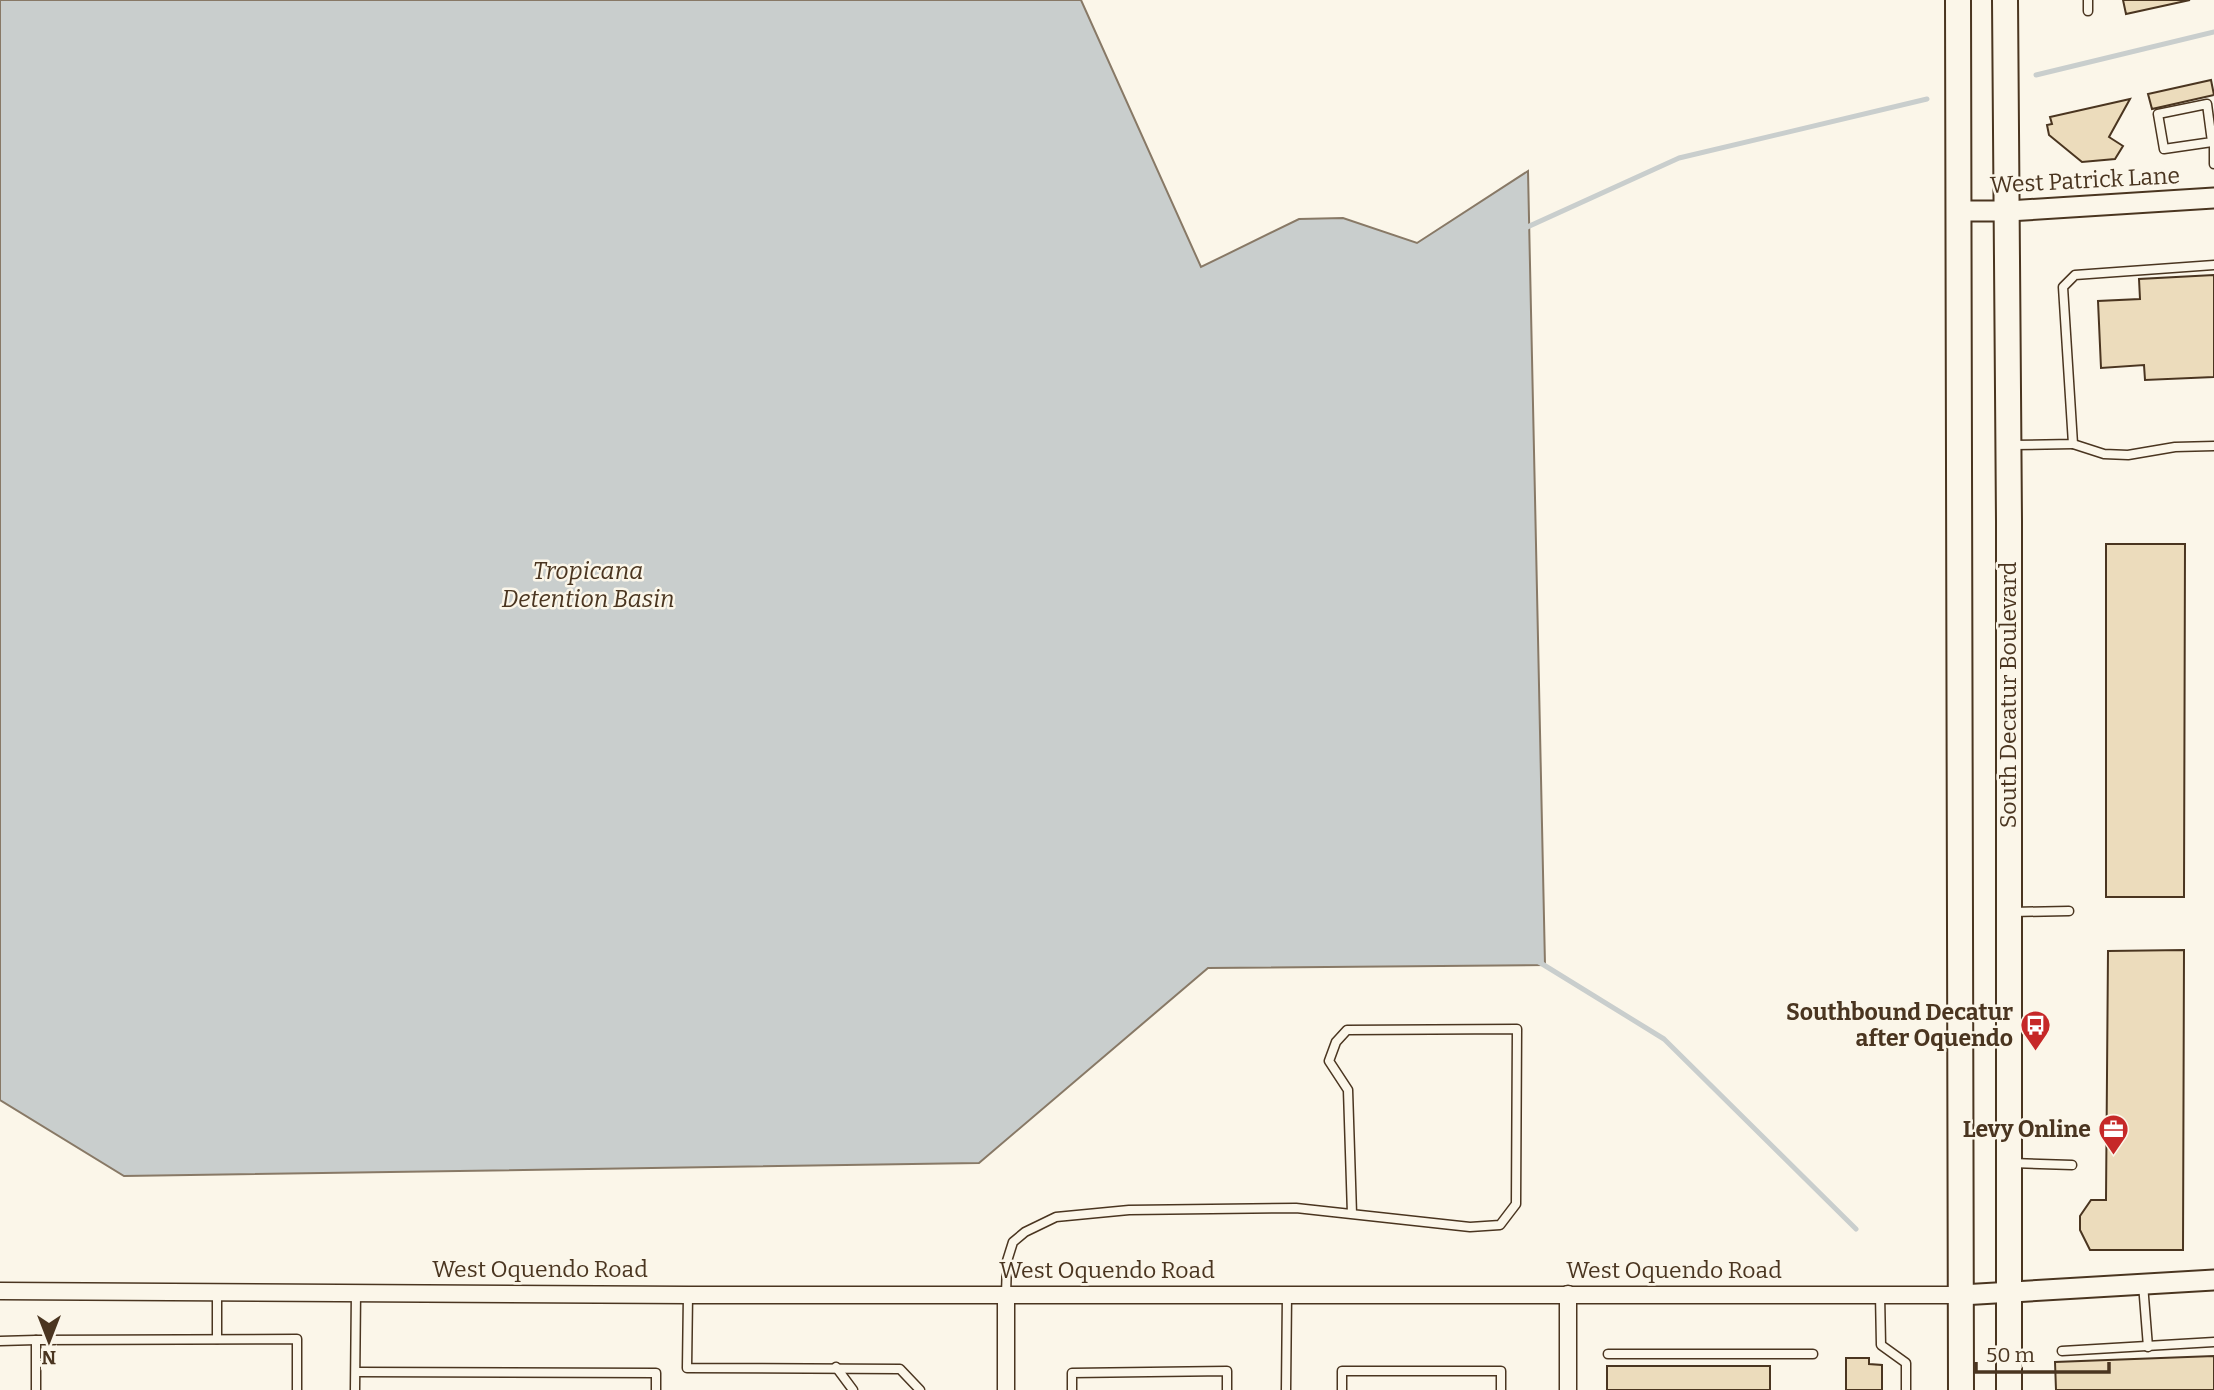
<svg xmlns="http://www.w3.org/2000/svg" width="2214" height="1390" viewBox="0 0 2214 1390" font-family="Bitter,serif">
<style>
.water{fill:#c9cecd;stroke:#887966;stroke-width:2}
.lines{fill:none;stroke-linecap:round;stroke-linejoin:round}
.stream{stroke:#c9cecd;stroke-width:5}
.building{fill:#ecdcbc;stroke:#4a3520;stroke-width:2}
.service-casing{stroke:#4a3520;stroke-width:11}
.minor-casing{stroke:#4a3520;stroke-width:19}
.tertiary-casing{stroke:#4a3520;stroke-width:23}
.primary-casing{stroke:#4a3520;stroke-width:28}
.service{stroke:#fbf6e9;stroke-width:8}
.minor{stroke:#fbf6e9;stroke-width:16}
.tertiary{stroke:#fbf6e9;stroke-width:19}
.primary{stroke:#fbf6e9;stroke-width:24}
.labels{text-anchor:middle;stroke-width:5;stroke-linejoin:round;paint-order:stroke}
.street-label{font-size:23px;fill:#4a3520;stroke:#fbf6e9}
.poi-label{font-size:23px;font-weight:bold;fill:#4a3520;stroke:#fbf6e9;text-anchor:end}
.water-label{font-size:24px;font-style:italic;fill:#4a3520;stroke:#fbf6e9}
</style>
<rect width="100%" height="100%" fill="#fbf6e9"/>
<path class="water" d="M0,0H1081L1201,267L1299,219L1343,218L1417,243L1528,171L1545,965L1208,968L979,1163L124,1176L0,1100Z"/>
<g class="lines">
<g class="stream">
<path d="M2036,75L2214,32"/>
<path d="M1523,229L1679,158L1927,99"/>
<path d="M1539,962L1664,1039L1856,1229"/>
</g>
</g>
<g class="building">
<path d="M2123,0H2190L2126,14Z"/>
<path d="M2211,80L2214,95L2152,109L2148,94Z"/>
<path d="M2130,99L2109,137L2123,146L2115,159L2082,162L2049,135L2047,125L2052,124L2050,117Z"/>
<path d="M2214,275V377L2145,380L2144,365L2101,368L2098,301L2140,299L2139,279Z"/>
<path d="M2106,544H2185L2184,897H2106Z"/>
<path d="M2184,950L2183,1250H2090L2080,1230V1216L2091,1200H2106L2108,951Z"/>
<path d="M2214,1356V1390H2056L2055,1362Z"/>
<path d="M1846,1358H1869V1364L1882,1365V1390H1846Z"/>
<rect x="1607" y="1366" width="163" height="24"/>
</g>
<g class="lines">
<defs>
<g id="service">
<path d="M2088,0V11"/>
<path d="M2207,104L2212,142L2164,149L2158,114Z"/>
<path d="M2214,142V164"/>
<path d="M2073,444L2104,454L2128,455L2175,447L2214,446"/>
<path d="M2011,445L2073,444L2063,287L2075,275L2214,265"/>
<path d="M2012,912L2069,911"/>
<path d="M2012,1163L2072,1165"/>
<path d="M2143,1284L2148,1347"/>
<path d="M217,1292V1339"/>
<path d="M1880,1294L1881,1345L1906,1363V1390"/>
<path d="M688,1295L687,1368L900,1369L920,1390"/>
<path d="M1006,1295L1007,1261L1013,1242L1025,1232L1056,1217L1129,1210L1296,1208L1470,1227L1500,1225L1516,1204L1517,1029L1347,1030L1336,1042L1329,1061L1348,1090L1352,1214"/>
<path d="M0,1341L36,1340"/>
<path d="M2062,1351L2214,1342"/>
<path d="M1608,1354H1813"/>
<path d="M836,1367L853,1390"/>
<path d="M357,1372L656,1373V1390"/>
<path d="M36,1390V1340L297,1339V1390"/>
<path d="M355,1390L356,1292"/>
<path d="M1072,1390V1373L1227,1371V1390"/>
<path d="M1286,1390L1287,1295"/>
<path d="M1342,1390V1371H1501V1390"/>
</g>
<g id="minor">
<path d="M0,1291L688,1295H1961"/>
<path d="M1568,1294V1390"/>
<path d="M1006,1295V1390"/>
</g>
<g id="tertiary">
<path d="M1958,211H2008L2214,198"/>
<path d="M1961,1295L2214,1280"/>
</g>
<g id="primary">
<path d="M1958,0L1961,1390"/>
<path d="M2005,0L2009,521V1390"/>
</g>
</defs>
<use href="#service" class="service-casing"/>
<use href="#minor" class="minor-casing"/>
<use href="#tertiary" class="tertiary-casing"/>
<use href="#primary" class="primary-casing"/>
<use href="#service" class="service"/>
<use href="#minor" class="minor"/>
<use href="#tertiary" class="tertiary"/>
<use href="#primary" class="primary"/>
</g>
<defs>
<symbol id="bus-pin" viewBox="-11 -11 22 30"><path d="M0 17L-7.5 6A9.5 9.5 0 1 1 7.5 6Z" fill="#c62828" stroke="#fbf6e9"/><path d="M-5-6H5V4H4V6H2V4H-2V6H-4V4H-5ZM-3.5-4V0h7V-4ZM-3.5 1.2v1.5H-2V1.2ZM2 1.2v1.5H3.5V1.2Z" fill="#fff"/></symbol>
<symbol id="office-pin" viewBox="-11 -11 22 30"><path d="M0 17L-7.5 6A9.5 9.5 0 1 1 7.5 6Z" fill="#c62828" stroke="#fbf6e9"/><path d="M-6-3h4V-5.5h4V-3h4V5H-6ZM-1-4.5V-3h2v-1.5ZM-6 0V1H6V0Z" fill="#fff"/></symbol>
</defs>
<g fill-rule="evenodd">
<use href="#bus-pin" x="2018" y="1008" width="35" height="47"/>
<use href="#office-pin" x="2096" y="1112" width="35" height="47"/>
</g>
<g class="labels">
<g class="street-label">
<text transform="translate(2085 180) rotate(-3)" y="8">West Patrick Lane</text>
<text transform="translate(2008 695) rotate(-90)" y="8">South Decatur Boulevard</text>
<text x="540" y="1277">West Oquendo Road</text>
<text x="1107" y="1278">West Oquendo Road</text>
<text x="1674" y="1278">West Oquendo Road</text>
</g>
<g class="poi-label">
<text x="2013" y="1020">Southbound Decatur<tspan x="2013" dy="26">after Oquendo</tspan></text>
<text x="2091" y="1137">Levy Online</text>
</g>
<g class="water-label">
<text x="588" y="579">Tropicana<tspan x="588" dy="28">Detention Basin</tspan></text>
</g>
</g>
<g transform="translate(49 1341) rotate(180)" stroke="#fbf6e9" stroke-width="5" paint-order="stroke">
<path d="M0-5L12 26L0 18L-12 26Z" fill="#4a3520"/>
<text y="-10" font-size="19" font-weight="bold" text-anchor="middle" fill="#4a3520">N</text>
</g>
<path d="M1976 1362v10h133v-10" fill="none" stroke="#4a3520" stroke-width="3.5"/>
<text x="1986" y="1362" font-size="21" fill="#4a3520" stroke="#fbf6e9" stroke-width="5" paint-order="stroke">50 m</text>
</svg>
